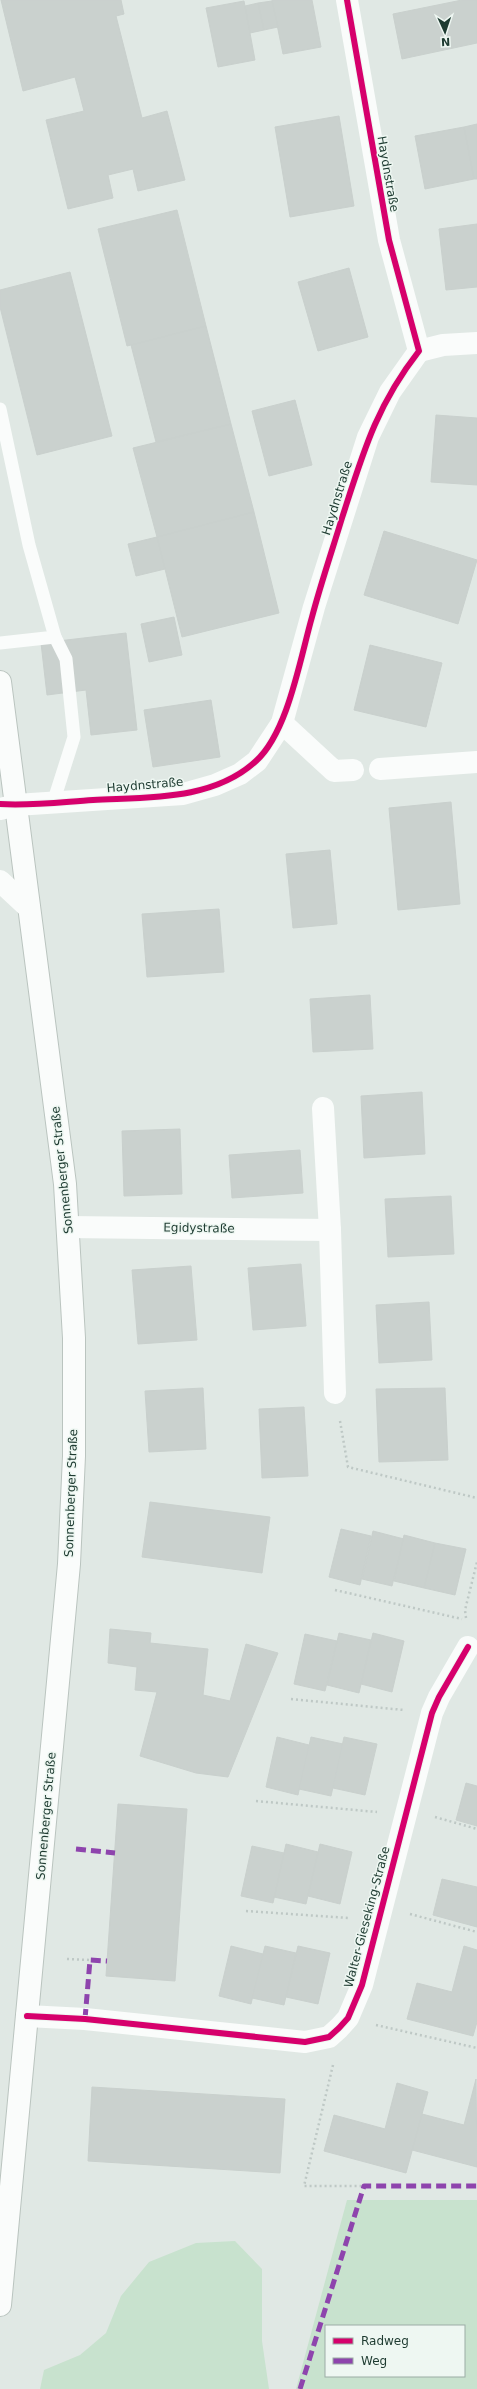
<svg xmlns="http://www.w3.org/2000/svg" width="477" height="2389" viewBox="0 0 477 2389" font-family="'DejaVu Sans',sans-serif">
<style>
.green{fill:#c8e2ce;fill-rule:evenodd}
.building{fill:#cad1ce;stroke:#c9d0cd}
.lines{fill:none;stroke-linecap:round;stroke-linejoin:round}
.secondary-casing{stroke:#bac4bf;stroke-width:24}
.path{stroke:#bec8c5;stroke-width:2.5;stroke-dasharray:2 3;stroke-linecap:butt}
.service{stroke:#fafcfb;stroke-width:13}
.minor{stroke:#fafcfb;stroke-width:22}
.tertiary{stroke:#fafcfb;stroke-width:22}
.secondary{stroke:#fafcfb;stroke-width:22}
.quiet{stroke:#8e44ad;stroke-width:5;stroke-dasharray:10 5;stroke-linecap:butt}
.cycleway-casing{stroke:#eef7f2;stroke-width:8}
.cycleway{stroke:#d6006c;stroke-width:6}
.labels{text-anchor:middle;stroke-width:3;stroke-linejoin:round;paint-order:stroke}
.street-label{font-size:12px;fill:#1e3b31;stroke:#eef7f2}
</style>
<rect width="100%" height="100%" fill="#e0e8e4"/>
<g class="green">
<path d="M347,2200H477V2389H296ZM326,2326H464V2376H326Z"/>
<path d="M235,2241L262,2269V2341L269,2389H40L44,2370L80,2355L106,2333L121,2296L149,2262L196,2243Z"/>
</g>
<g class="building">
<path d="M1,0H121L124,14L116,16L142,118L167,111L185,180L138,191L133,169L108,175L113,198L68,209L46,120L84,111L75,77L23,91Z"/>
<path d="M312,0L321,47L283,54L272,0Z"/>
<path d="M462,0H477V43L402,59L393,14Z"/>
<path d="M244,1L255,60L218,67L206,8Z"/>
<path d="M272,1L278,27L264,30L258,3Z"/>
<path d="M258,3L264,30L250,33L245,6Z"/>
<path d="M339,116L354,206L290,217L275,127Z"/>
<path d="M477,124V179H474L464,127Z"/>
<path d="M464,127L474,179L425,189L415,136Z"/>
<path d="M177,210L206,326L127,346L98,229Z"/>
<path d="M477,224V287L446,290L439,229Z"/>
<path d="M349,268L368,337L318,351L298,282Z"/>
<path d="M70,272L112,436L37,455L0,307V290Z"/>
<path d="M206,326L231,424L156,442L131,345Z"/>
<path d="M295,400L312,465L269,476L252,411Z"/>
<path d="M436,415L477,418V485L431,482Z"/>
<path d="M231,424L254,512L157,537L133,448Z"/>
<path d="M254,512L279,613L182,637L157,537Z"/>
<path d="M384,531L477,560L458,624L364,595Z"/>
<path d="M157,537L165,569L136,576L128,544Z"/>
<path d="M174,617L182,655L149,662L141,624Z"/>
<path d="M126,633L137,730L91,735L86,690L47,695L41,643Z"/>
<path d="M370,645L442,663L426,727L354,710Z"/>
<path d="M211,700L220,757L153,767L144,710Z"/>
<path d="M451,802L460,904L398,910L389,808Z"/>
<path d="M330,850L337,924L293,928L286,854Z"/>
<path d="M219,909L224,972L147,977L142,914Z"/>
<path d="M370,995L373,1049L313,1052L310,999Z"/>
<path d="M422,1092L425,1154L364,1158L361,1096Z"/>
<path d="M180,1129L182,1194L124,1196L122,1131Z"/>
<path d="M300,1150L303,1193L232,1198L229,1155Z"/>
<path d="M451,1196L454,1254L388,1257L385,1199Z"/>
<path d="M301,1264L306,1326L253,1330L248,1268Z"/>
<path d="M191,1266L197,1340L138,1344L132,1270Z"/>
<path d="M429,1302L432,1360L379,1363L376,1305Z"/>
<path d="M203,1388L206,1449L149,1452L145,1391Z"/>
<path d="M445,1388L448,1460L379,1462L376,1389Z"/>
<path d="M304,1407L308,1476L262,1478L259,1409Z"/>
<path d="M150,1502L270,1517L262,1573L142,1557Z"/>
<path d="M341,1529L371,1536L360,1585L329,1577Z"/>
<path d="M373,1531L404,1539L392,1586L362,1579Z"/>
<path d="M404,1535L435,1543L424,1588L394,1581Z"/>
<path d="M435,1543L466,1549L455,1595L424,1588Z"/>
<path d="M110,1629L151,1633L150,1643L208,1649L203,1695L230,1701L246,1644L278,1653L228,1777L196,1773L140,1756L157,1692L135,1690L137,1667L108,1663Z"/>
<path d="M339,1633L371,1640L359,1693L327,1685Z"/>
<path d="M373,1633L404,1641L392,1692L361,1684Z"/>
<path d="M305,1634L337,1641L325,1691L294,1684Z"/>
<path d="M277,1737L309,1745L298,1795L266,1787Z"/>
<path d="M311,1737L343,1744L331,1796L299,1789Z"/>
<path d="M344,1737L377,1744L365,1795L333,1788Z"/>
<path d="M466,1783L477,1786V1826L456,1820Z"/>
<path d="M118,1804L187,1809L175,1981L106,1976Z"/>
<path d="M286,1844L318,1852L306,1904L274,1897Z"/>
<path d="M320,1844L352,1852L340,1904L308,1896Z"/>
<path d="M252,1846L284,1853L273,1903L241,1896Z"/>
<path d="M442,1879L477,1887V1927L433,1915Z"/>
<path d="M231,1946L263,1954L251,2004L219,1996Z"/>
<path d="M265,1946L296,1953L284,2005L252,1998Z"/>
<path d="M298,1946L330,1953L318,2004L286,1997Z"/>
<path d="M464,1946L477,1950V2022L473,2036L407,2019L417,1983L452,1992Z"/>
<path d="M476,2079L477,2167L412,2150L422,2114L464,2125Z"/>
<path d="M397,2083L428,2092L406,2173L324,2151L334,2115L385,2129Z"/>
<path d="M92,2087L285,2099L280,2173L88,2161Z"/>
</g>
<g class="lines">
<defs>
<path id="secondary" d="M0,682L65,1184L74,1338V1456L69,1564L0,2305"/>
</defs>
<use href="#secondary" class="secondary-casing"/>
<g class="path">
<path d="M340,1421L348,1467L477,1498"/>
<path d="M335,1590L462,1619"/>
<path d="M466,1618L465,1610L477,1562"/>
<path d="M291,1699L404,1710"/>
<path d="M256,1801L377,1812"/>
<path d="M435,1817L477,1829"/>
<path d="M246,1911L349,1918"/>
<path d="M410,1914L477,1932"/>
<path d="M67,1959L90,1960"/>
<path d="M376,2025L477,2048"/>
<path d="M333,2065L304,2186H364"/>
</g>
<g class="service">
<path d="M0,409L29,545L55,637L0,643"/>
<path d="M53,803L74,737L66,659L55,637"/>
</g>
<g class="minor">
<path d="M419,351L443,345L477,343"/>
<path d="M282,723L334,771L353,770"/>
<path d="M380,769L477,762"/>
<path d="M16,805L183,794L215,785L240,774L257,761L282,723L314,607L368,437L390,392L419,351L389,240L347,0"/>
<path d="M323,1108L330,1230L335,1393"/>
<path d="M68,1227L330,1230"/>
<path d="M27,2016L85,2019L305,2042L329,2037L339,2028L348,2018L362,1985L432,1713L439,1697L468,1647"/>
</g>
<g class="tertiary">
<path d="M0,809L16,805"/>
<path d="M0,881L29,908"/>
</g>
<use href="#secondary" class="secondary"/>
<g class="quiet">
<path d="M76,1849L115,1853"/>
<path d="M85,2019L90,1960L107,1961"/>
<path d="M300,2389L364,2186H477"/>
</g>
<defs>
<g id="cycleway">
<path d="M0,804C31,806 62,802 93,800C147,797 213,801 256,761C288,732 300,659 312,617C321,583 332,551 342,518C363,453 376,406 419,351L389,240L347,0"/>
<path d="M27,2016L85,2019L305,2042L329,2037L339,2028L348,2018L362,1985L432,1713L439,1697L468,1647"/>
</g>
</defs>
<use href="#cycleway" class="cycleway-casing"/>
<use href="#cycleway" class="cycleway"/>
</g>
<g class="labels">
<g class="street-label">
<text transform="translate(388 174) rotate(80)" y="4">Haydnstraße</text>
<text transform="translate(337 498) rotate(-73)" y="4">Haydnstraße</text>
<text transform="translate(145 785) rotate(-5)" y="4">Haydnstraße</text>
<text transform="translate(62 1170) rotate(-96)" y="4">Sonnenberger Straße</text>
<text transform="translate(199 1228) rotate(1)" y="4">Egidystraße</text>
<text transform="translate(71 1493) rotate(-88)" y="4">Sonnenberger Straße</text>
<text transform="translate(46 1816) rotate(-85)" y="4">Sonnenberger Straße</text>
<text transform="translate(367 1917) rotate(-75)" y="4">Walter-Gieseking-Straße</text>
</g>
</g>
<rect x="325" y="2325" width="140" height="52" fill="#eef7f2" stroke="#9baca5"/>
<rect x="333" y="2338" width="20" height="6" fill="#d6006c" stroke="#9baca5"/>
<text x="361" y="2345" font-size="12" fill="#1e3b31">Radweg</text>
<rect x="333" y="2358" width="20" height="6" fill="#8e44ad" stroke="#9baca5"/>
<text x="361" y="2365" font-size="12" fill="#1e3b31">Weg</text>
<g transform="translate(445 32) rotate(177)" stroke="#eef7f2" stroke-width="3" paint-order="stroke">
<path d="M0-3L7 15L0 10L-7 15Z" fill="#1e3b31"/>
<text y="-6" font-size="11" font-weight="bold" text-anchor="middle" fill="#1e3b31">N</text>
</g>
</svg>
